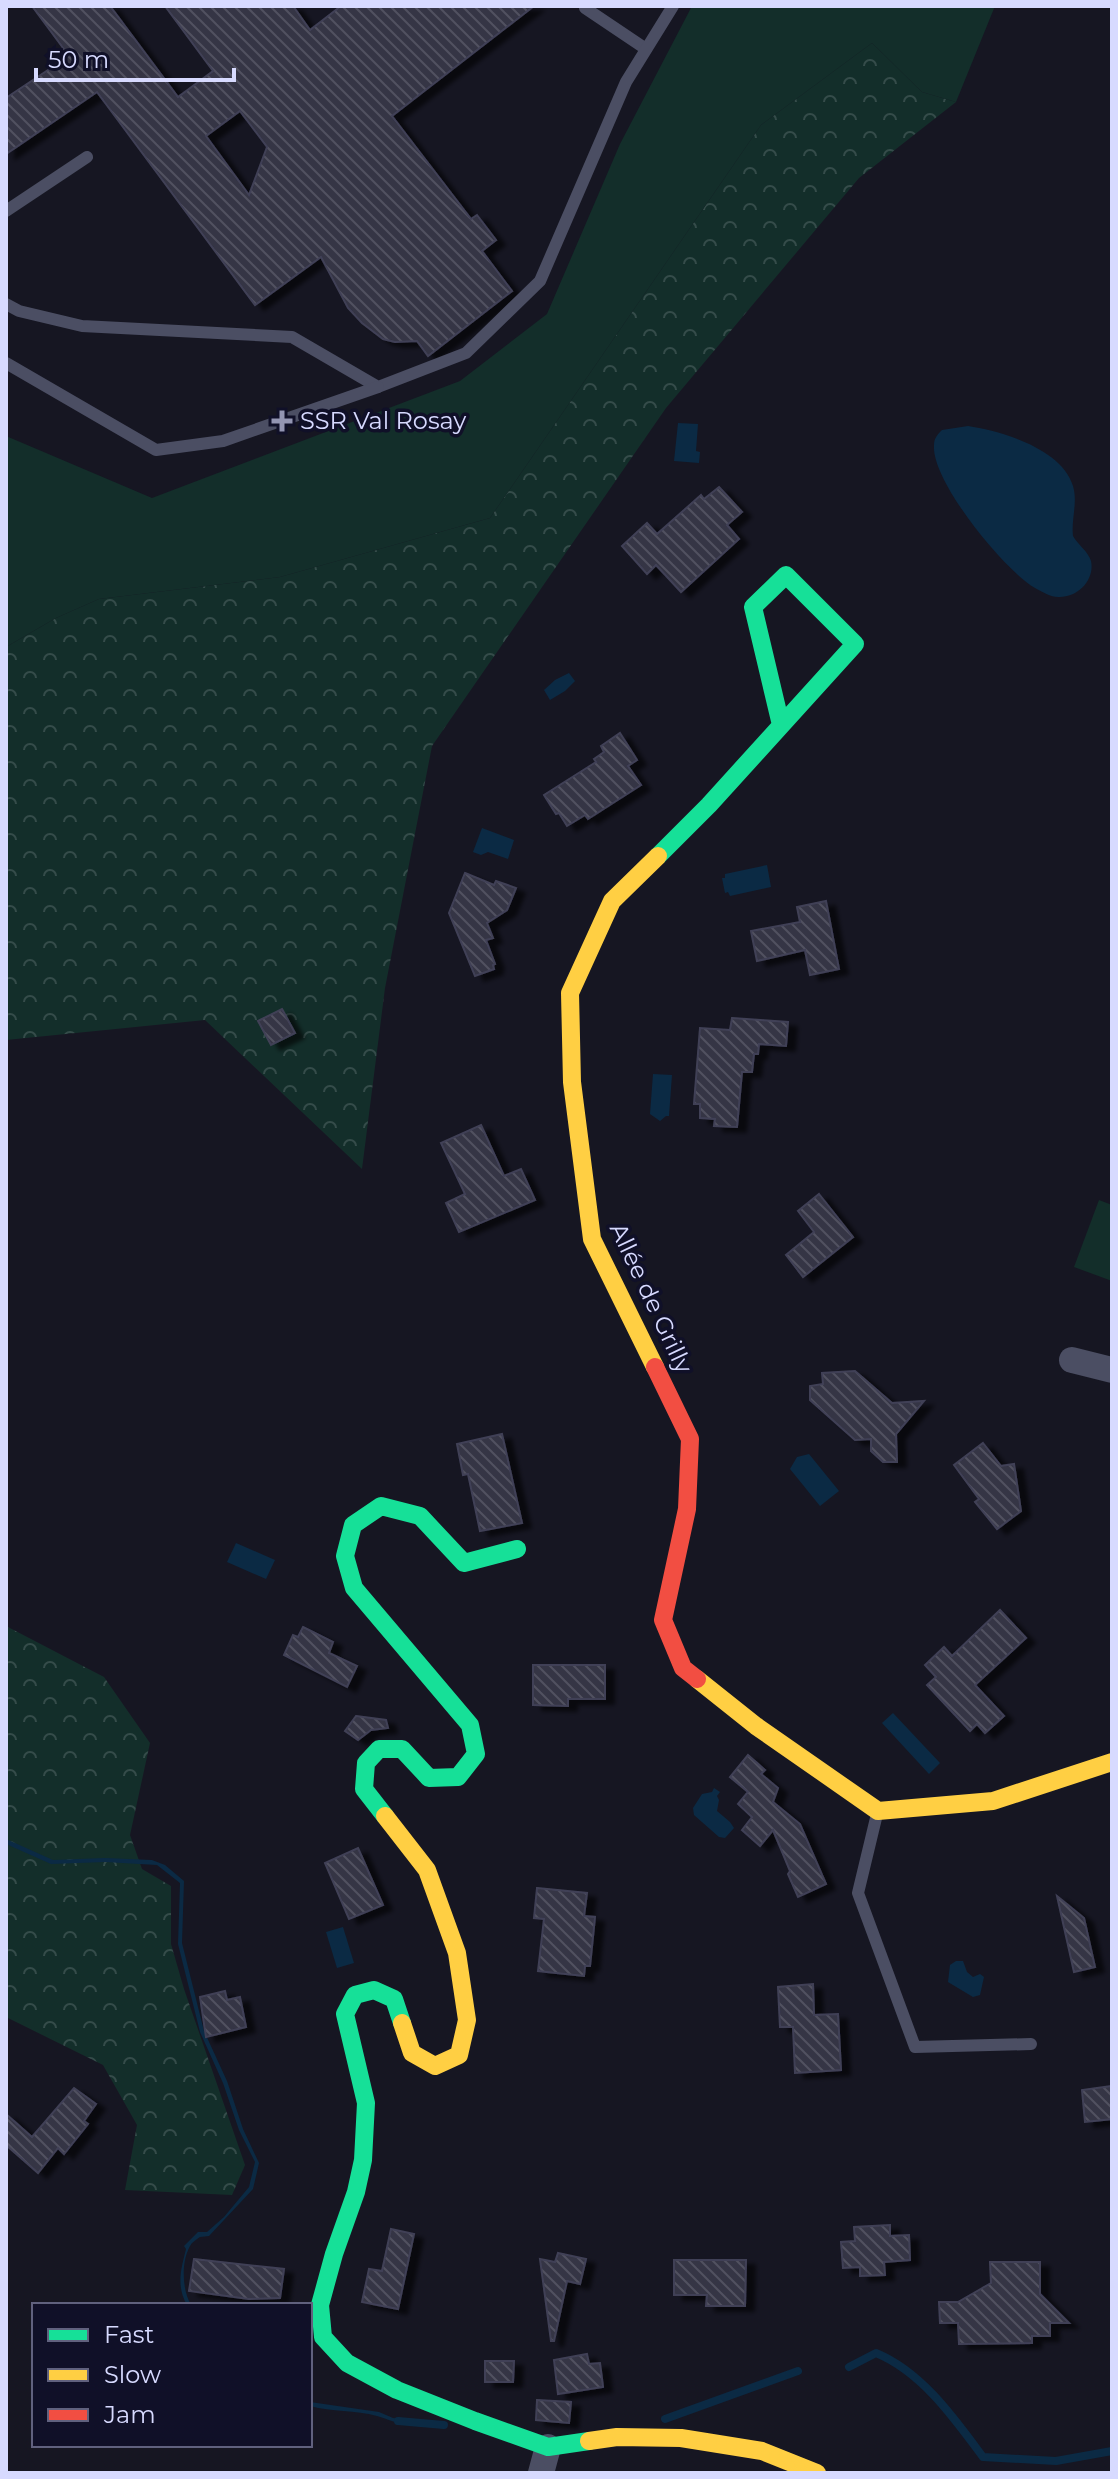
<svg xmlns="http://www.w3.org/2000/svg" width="1118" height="2479" viewBox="0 0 1118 2479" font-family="Montserrat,sans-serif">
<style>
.forest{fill:url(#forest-crowns)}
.park{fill:#132e2a}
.water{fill:#0b2a44}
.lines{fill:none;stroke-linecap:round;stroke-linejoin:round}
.stream{stroke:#0b2a44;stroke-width:8}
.building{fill:url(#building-back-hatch);stroke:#414157;stroke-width:2;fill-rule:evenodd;filter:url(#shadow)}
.lane{stroke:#4b4e63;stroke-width:12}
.street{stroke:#4b4e63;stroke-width:26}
.fast{stroke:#16e098;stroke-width:18}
.slow{stroke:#ffcf43;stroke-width:18}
.jam{stroke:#f24e42;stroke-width:18}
.poi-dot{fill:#9395b2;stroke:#101028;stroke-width:3}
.labels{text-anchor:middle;stroke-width:7;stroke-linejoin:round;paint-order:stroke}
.poi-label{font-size:24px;fill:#d7daff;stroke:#101028;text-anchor:start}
.street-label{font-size:24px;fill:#d7daff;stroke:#101028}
</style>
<defs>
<pattern id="forest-crowns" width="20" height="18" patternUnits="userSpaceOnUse" patternTransform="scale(2)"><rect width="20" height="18" fill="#132e2a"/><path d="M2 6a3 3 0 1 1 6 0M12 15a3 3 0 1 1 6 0" fill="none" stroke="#354c4a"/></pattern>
<pattern id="building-back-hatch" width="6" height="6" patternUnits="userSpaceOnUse" patternTransform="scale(2)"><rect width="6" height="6" fill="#343444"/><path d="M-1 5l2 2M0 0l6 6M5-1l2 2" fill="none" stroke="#515160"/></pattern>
<filter id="shadow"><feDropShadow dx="9" dy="5" stdDeviation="2" flood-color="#0009"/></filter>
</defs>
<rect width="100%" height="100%" fill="#161622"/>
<g class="forest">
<path d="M872,43L922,92L956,102L859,178L666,408L432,746L385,988L362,1169L205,1020L6,1040V647L56,618L99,599L280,577L490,518L761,125Z"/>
<path d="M6,1626L104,1677L150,1743L130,1835L142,1869L171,1886V1944L184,1989L245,2165L232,2195L125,2190L137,2125L103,2065L6,2017Z"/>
</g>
<g class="park">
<path d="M692,6H995L956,102L922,92L872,43L761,125L490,518L280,577L99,599L56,618L6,647V436L152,498L460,381L547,314L620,144Z"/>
<path d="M1099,1200L1112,1205V1281L1074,1267Z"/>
</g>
<g class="water">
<path d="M678,423L698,424L696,451L700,452L699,463L674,461Z"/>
<path d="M968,426C1002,431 1062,449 1073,486C1078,503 1071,519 1073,536C1078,545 1088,551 1091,561C1095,580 1078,598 1058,597C1051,597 1042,592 1035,588C1005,571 932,482 934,446C934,438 937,435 942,430Z"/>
<path d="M569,673L575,681L565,691L550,700L544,690L555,680Z"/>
<path d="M482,828L514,840L508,859L488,852L481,855L473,852Z"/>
<path d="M767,865L771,887L730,896L728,892L725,893L722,878H725V874Z"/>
<path d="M653,1074L672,1075L669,1116H666L660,1121L650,1114Z"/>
<path d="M809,1454L839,1491L820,1506L790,1469L797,1457Z"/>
<path d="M236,1543L275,1560L266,1579L227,1562Z"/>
<path d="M893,1713L940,1763L929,1774L882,1723Z"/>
<path d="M714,1788L720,1792L717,1796L719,1800L717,1811L730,1822L734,1828L725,1838L719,1837L694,1815L693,1808L702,1794L712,1792Z"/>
<path d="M6,1839L53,1860L105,1858L152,1860L165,1865L184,1881L182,1943L204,2031L227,2081L243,2129L259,2163L253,2189L209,2236L200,2237C196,2240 192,2242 190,2246C181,2262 182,2290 191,2305H187C176,2286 181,2269 186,2249L184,2246L198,2232H207L224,2217L249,2187L255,2162L239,2130L223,2083L200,2032L178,1944L180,1883L157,1865L105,1862L51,1864L6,1844Z"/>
<path d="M343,1927L354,1963L337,1968L326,1932Z"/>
<path d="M956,1961H963L967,1972L973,1977L980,1974L984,1977L980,1995L973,1997L948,1982L950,1965Z"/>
<path d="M310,2402L379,2412L393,2418L407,2420L409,2425C397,2424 388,2419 377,2416C355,2410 332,2412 310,2406Z"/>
</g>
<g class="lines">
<g class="stream">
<path d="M849,2367L876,2353C922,2372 954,2418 983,2457L1056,2461L1112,2451"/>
<path d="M665,2419L798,2371"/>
<path d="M398,2421L444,2425"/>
</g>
</g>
<g class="building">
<path d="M32,6H110L178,97L213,71L165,6H293L310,30L341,6H534L392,116L471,219L477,215L496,240L482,251L512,291L428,356L417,341L395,342L383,339L362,323L348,308L321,257L255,305L97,92L6,154V98L69,56ZM240,111L267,147L249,195L206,136Z"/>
<path d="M719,487L742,512L727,525L739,539L681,592L656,565L647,574L622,546L647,523L657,534L701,495L704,499Z"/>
<path d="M620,733L637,760L628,766L641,785L588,819L585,815L567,826L559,813L556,814L544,795L596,762L594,759L604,752L601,746Z"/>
<path d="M465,873L494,885L496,881L516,888L507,910L487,923L493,938L486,940L495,964L493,965L494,969L475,976L449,913Z"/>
<path d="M826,901L839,969L810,975L805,950L757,961L751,931L800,922L797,907Z"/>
<path d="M282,1009L295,1033L271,1045L258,1021Z"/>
<path d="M732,1018L788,1022L786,1046L759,1044L758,1054H754L752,1072H742L737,1127L714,1126L715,1119L700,1118V1104H694L700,1028L730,1030Z"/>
<path d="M481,1125L504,1176L521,1169L535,1200L459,1232L446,1203L465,1194L441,1143Z"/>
<path d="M819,1194L853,1237L803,1277L786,1255L814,1232L798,1211Z"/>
<path d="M855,1371L892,1403L924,1401L896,1434L897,1462H883L871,1451V1439L855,1440L810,1400V1386L823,1384L822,1373Z"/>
<path d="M502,1434L522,1523L480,1531L468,1474L463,1475L457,1444Z"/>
<path d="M983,1443L1001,1466L1014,1464L1021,1511L997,1529L975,1502L979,1499L954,1465Z"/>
<path d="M1000,1610L1026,1638L975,1685L1004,1716L985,1733L977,1724L970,1731L927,1685L936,1677L925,1665L944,1647L952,1656Z"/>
<path d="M303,1627L333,1642L329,1653L357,1666L347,1687L284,1655L293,1635L298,1637Z"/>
<path d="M533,1665H605V1699H568V1706L533,1705Z"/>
<path d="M356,1716L386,1720L388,1728L371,1730L358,1740L345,1731Z"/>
<path d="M748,1755L765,1770L761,1774L778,1788L773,1802L800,1824L826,1884L798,1897L788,1874L790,1871L773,1830L760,1846L742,1830L752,1817L738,1804L748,1792L730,1777Z"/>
<path d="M358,1848L383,1905L349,1919L325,1863Z"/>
<path d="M537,1888L587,1893L584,1916L595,1917L590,1966H585L584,1976L538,1971L544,1919L534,1918Z"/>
<path d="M1057,1896L1084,1918L1095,1967L1074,1972Z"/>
<path d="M813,1984L814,2015L838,2014L841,2070L795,2073L793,2027H780L778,1987Z"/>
<path d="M225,1991L227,2000L240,1997L246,2027L206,2037L200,1997Z"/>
<path d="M1112,2086V2119L1085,2122L1082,2090Z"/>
<path d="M74,2088L96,2104L84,2121L88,2124L64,2154L58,2148L38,2173L6,2145V2114L32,2137Z"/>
<path d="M890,2225V2236L909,2235L910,2260L884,2262L885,2275L860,2276V2267L843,2268L841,2242L855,2241L854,2227Z"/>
<path d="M391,2229L414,2234L398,2309L362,2302L369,2269L382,2271Z"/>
<path d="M558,2253L586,2259L580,2284L567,2281L554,2341H551L540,2259L555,2262Z"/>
<path d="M194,2259L284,2269L280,2298L249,2299L189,2291Z"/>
<path d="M674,2260H746L745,2306H706L707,2295H674Z"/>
<path d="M990,2262H1040V2294L1069,2323H1050V2336H1032V2343L959,2344L958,2323H940L939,2302H958L991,2283Z"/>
<path d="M587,2354L589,2364L600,2363L603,2387L558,2394L554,2360Z"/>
<path d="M485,2361H514L513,2382H485Z"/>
<path d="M537,2400L571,2402L569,2423L536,2420Z"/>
</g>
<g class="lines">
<g class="lane">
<path d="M585,8L646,49"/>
<path d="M6,211L87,157"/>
<path d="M6,304L19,311L82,326L292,337L378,387L466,353L540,281L626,82L673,6"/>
<path d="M6,363L156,450L223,441L378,387"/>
<path d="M877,1814L858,1893L915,2047L1031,2044"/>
</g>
<g class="street">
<path d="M1072,1360L1112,1370"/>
<path d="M541,2473L548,2447"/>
</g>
<g class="fast">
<path d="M658,856L709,805L855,644L786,575L753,607L781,725"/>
<path d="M385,1816L364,1789L366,1763L379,1749H402L429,1778L458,1777L476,1754L470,1725L354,1588L345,1556L353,1525L381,1506L420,1516L464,1563L517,1549"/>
<path d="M402,2023L394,1999L374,1990L355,1995L345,2014L366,2103L363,2160L356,2192L334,2254L320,2305L323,2337L347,2363L397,2390L475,2421L548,2447L589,2441"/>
</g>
<g class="slow">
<path d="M655,1367L592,1239L572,1082L570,993L612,901L658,856"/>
<path d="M697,1679L756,1726L878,1811L993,1801L1112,1762"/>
<path d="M385,1816L427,1870L457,1953L467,2020L459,2055L435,2066L412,2053L402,2023"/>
<path d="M589,2441L617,2437L681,2438L762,2451L817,2473"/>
</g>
<path class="jam" d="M655,1367L690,1439L687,1509L663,1620L683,1668L697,1679"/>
</g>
<path class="poi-dot" d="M278 409h8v8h8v8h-8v8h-8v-8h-8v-8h8z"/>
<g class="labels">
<g class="poi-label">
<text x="300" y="429">SSR Val Rosay</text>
</g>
<g class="street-label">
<text transform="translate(651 1298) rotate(65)" y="8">Allée de Grilly</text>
</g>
</g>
<rect width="1118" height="2479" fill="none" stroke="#d7daff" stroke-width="16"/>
<rect x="32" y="2303" width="280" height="144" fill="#101028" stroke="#60617e" stroke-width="2"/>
<rect x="48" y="2329" width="40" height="12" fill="#16e098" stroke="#60617e" stroke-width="2"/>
<text x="104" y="2343" font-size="24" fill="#d7daff">Fast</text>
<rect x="48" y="2369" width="40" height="12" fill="#ffcf43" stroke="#60617e" stroke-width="2"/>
<text x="104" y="2383" font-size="24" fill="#d7daff">Slow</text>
<rect x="48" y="2409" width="40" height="12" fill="#f24e42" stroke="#60617e" stroke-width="2"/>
<text x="104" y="2423" font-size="24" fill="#d7daff">Jam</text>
<path d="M36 68v12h198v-12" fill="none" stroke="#d7daff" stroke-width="4"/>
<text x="48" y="68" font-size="24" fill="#d7daff" stroke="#101028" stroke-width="6" paint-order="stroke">50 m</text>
</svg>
